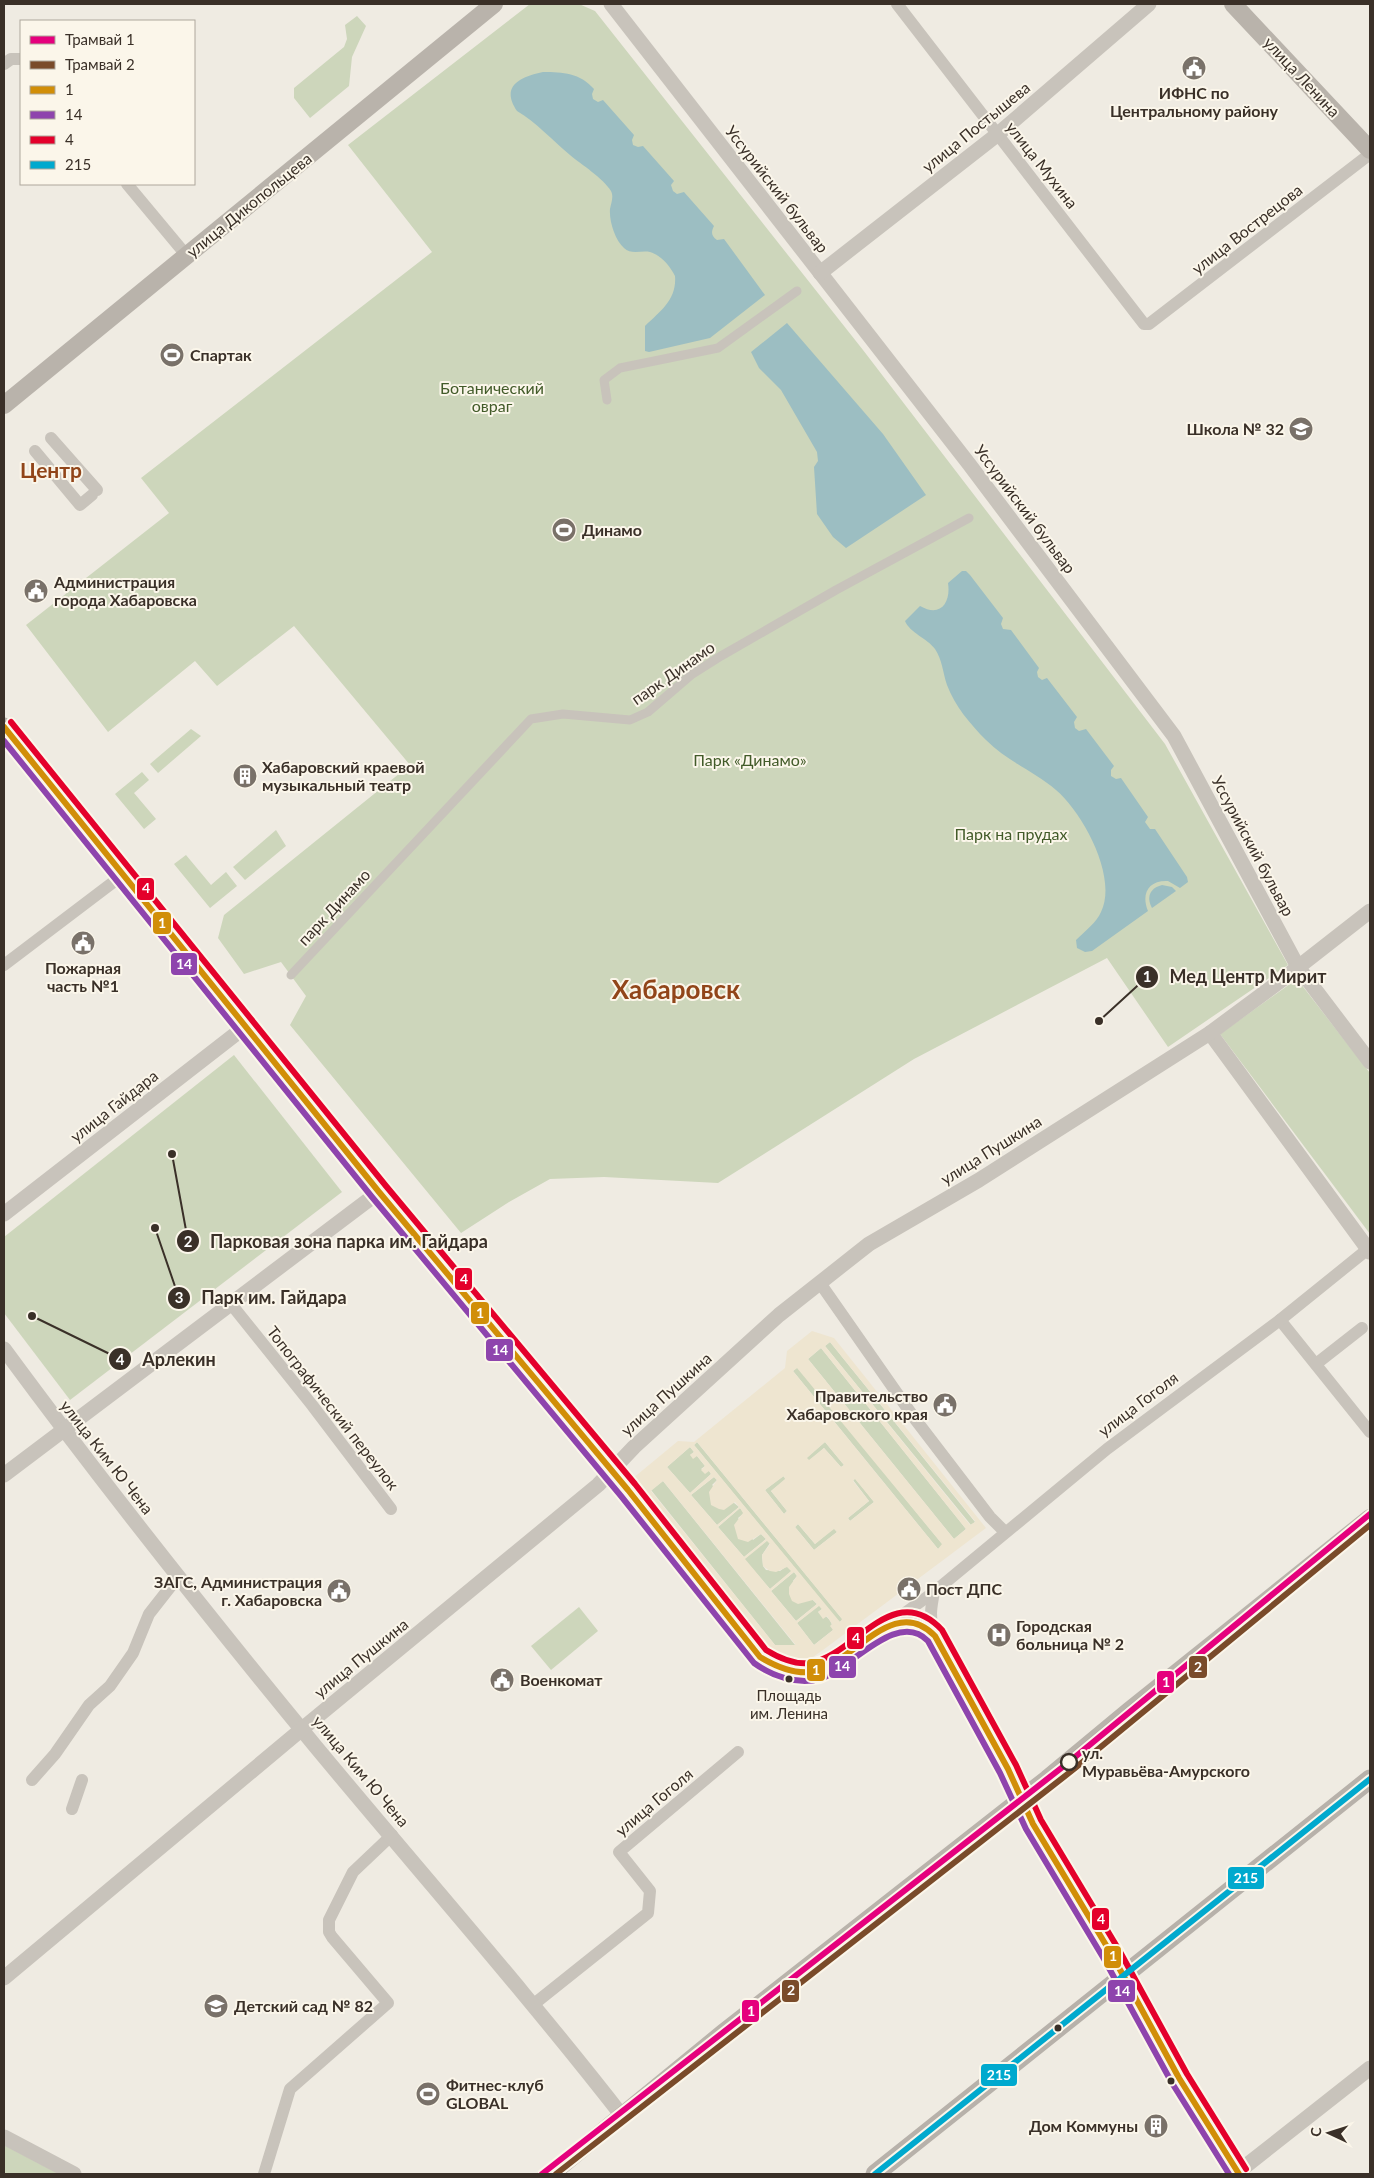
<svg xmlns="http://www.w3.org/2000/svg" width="1374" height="2178" viewBox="0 0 1374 2178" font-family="Lato,sans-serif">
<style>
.green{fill:#cdd6bb}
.plaza{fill:#eee5d0;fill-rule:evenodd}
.water{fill:#9cbec2}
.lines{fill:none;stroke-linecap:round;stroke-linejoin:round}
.pedestrian{stroke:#c8c3bb;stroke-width:9}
.minor{stroke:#c8c3bb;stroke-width:12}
.tertiary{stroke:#c8c3bb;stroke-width:15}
.secondary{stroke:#b9b3ab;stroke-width:18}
.primary{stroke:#b7b1aa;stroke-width:19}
.tram{stroke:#b0aba5;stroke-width:1}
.bus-1-casing{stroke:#fbf6ea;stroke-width:10}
.bus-2-casing{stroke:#fbf6ea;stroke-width:10}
.bus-3-casing{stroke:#fbf6ea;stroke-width:10}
.bus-4-casing{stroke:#fbf6ea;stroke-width:10}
.bus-1{stroke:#d18e08;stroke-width:6}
.bus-2{stroke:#8e44ad;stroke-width:6}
.bus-3{stroke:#e4002b;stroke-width:6}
.bus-4{stroke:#00a9ce;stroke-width:6}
.tram-1-casing{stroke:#fbf6ea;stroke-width:10}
.tram-2-casing{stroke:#fbf6ea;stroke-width:10}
.tram-1{stroke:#e5007d;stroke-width:6}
.tram-2{stroke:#7a4b2a;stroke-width:6}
.bus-dot{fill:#3a3028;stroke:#fbf6ea;stroke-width:2}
.stop-dot{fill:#fbf6ea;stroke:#3a3028;stroke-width:2.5}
.labels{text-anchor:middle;stroke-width:4;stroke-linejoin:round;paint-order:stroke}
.bus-label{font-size:15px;fill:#3a3028;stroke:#fbf6ea}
.street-label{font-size:16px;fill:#3a3028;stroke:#fbf6ea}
.poi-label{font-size:16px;font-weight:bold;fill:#3a3028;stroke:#fbf6ea;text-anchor:start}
.park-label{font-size:16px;fill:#425b29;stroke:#fbf6ea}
.stop-label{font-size:16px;font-weight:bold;fill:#3a3028;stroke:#fbf6ea;text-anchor:start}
.district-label{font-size:21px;font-weight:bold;fill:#914519;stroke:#fbf6ea}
.town-label{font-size:26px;font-weight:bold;fill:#914519;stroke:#fbf6ea}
.leader{fill:none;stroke:#3a3028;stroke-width:2}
.callout-dot{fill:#3a3028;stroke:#fbf6ea;stroke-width:2}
.mark-label{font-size:15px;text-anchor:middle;font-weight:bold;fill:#fff}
.callout-label{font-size:18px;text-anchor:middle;font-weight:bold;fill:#3a3028;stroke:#fbf6ea;stroke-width:4;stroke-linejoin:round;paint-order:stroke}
.line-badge{stroke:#fbf6ea;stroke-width:2}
.badge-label{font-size:14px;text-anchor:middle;font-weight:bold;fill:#fff}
</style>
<rect width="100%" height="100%" fill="#efebe2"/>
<g class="green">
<path d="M530,4H579L595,11L863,350L1165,744L1288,965L1168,1047L1107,958L914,1059L718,1183L604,1177L550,1179L509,1202L461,1233L290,1025L306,996L281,962L244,974L218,938L224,915L410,765L294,626L217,686L195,661L108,732L26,625L169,513L141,478L432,252L348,145Z"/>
<path d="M357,16L366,26L352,57L349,86L310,118L294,98V88L344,47L347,39L345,25Z"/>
<path d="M191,729L201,736L158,773L150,764Z"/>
<path d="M142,772L149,780L134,793L156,819L144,829L115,794Z"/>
<path d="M276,830L286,846L245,880L233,867Z"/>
<path d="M186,855L211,885L226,872L237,886L210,908L174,864Z"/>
<path d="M1297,979L1370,1073V1234L1220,1034Z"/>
<path d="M234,1055L342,1192L70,1400L4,1313V1237Z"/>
<path d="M830,1342L975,1522L971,1525L825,1346Z"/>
<path d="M821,1348L966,1529L954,1539L808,1359Z"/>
<path d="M798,1367L943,1545L938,1549L793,1371Z"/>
<path d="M697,1442L843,1620L839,1622L694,1445Z"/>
<path d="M825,1442L844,1465L841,1467L824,1448L809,1461L806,1458Z"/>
<path d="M690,1447L694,1452L690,1455L697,1456L705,1466L701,1469L709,1471L711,1474L690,1493L667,1467Z"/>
<path d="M783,1476L786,1479L771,1491L787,1511L784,1514L765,1490Z"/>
<path d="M714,1477L717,1480L712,1485L739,1507L717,1525L691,1495Z"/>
<path d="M855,1478L874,1502L850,1521L848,1518L869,1501L853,1480Z"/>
<path d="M663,1481L795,1645H775L651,1490Z"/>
<path d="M740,1508L744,1513L738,1518L753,1540L761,1534L766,1539L744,1557L718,1527Z"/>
<path d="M798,1524L815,1544L834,1528L837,1532L814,1550L795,1527Z"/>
<path d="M767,1540L770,1543L762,1555L763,1566L766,1570L780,1571L787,1566L792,1571L770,1589L744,1559Z"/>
<path d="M794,1572L797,1576L793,1581L817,1604L796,1621L771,1591Z"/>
<path d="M819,1605L822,1609L818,1612C827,1616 832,1620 833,1630L814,1645L797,1623Z"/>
<path d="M579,1607L598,1631L551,1670L531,1646Z"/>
<path d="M4,2145L59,2174H4Z"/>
</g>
<path class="plaza" d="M812,1331L834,1338L986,1528L823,1650L810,1659L796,1660L777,1655L764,1644L632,1479L678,1441L694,1442L785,1368L787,1351ZM830,1342L975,1521V1522L970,1525L825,1346ZM821,1348L966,1529L954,1539L808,1359ZM797,1368L942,1544L938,1549L793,1371ZM697,1442L842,1619L840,1622L694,1445ZM825,1442L844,1465L841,1467L824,1448L809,1460L807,1458ZM690,1447L694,1452L690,1455L693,1459L697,1456L705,1466L701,1470L705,1474L709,1471L711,1474L690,1493L667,1467ZM784,1476L785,1479L771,1491L787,1511L784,1514L765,1490ZM714,1477L717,1480L709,1492L711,1505L719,1509L724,1510L735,1502L739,1507L717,1525L691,1495ZM855,1479L874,1502L850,1521L848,1518L869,1501L853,1481ZM663,1481L795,1644V1645H775L651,1491ZM740,1508L743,1513L734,1525L738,1539L748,1542L761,1534L766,1539L744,1557L718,1527ZM798,1524L815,1544L834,1529L837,1532L814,1550L795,1527ZM767,1541L770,1544L762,1555L763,1566L770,1571L776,1572L787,1567L791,1571L770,1589L745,1559ZM794,1572L797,1576L789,1587V1594L792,1601L798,1604L813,1600L817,1604L796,1621L771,1591ZM819,1606L822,1609L818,1612L823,1619L827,1616L832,1624L830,1626L833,1630L814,1645L797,1623Z"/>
<g class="water">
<path d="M543,72C563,72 580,73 594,89L592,94L593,99L598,102L603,100L634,135L632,140L633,145L638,147L643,146L674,181L671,185L673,191L677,194L684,192L714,226C711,232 711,236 717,240L724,239L765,295L710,338L649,352L645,351V326C661,311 677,299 675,276C670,266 661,255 650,252C642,250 631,255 624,248C615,240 609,221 610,209C611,203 614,197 611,191C603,178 582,165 570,155C553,141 536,122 517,111C500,86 520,77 543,72Z"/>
<path d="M787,323L883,434L926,495L846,548L833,537L817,514L814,467L818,461L817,452L781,390L759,368L751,352Z"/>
<path d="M962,571H966L970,575L1003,618L1001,624L1003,629L1011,630L1039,668L1037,672L1038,677L1042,680L1047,678L1077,717L1074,722L1075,728L1079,731L1086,729L1114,766L1111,770V776L1116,779L1121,778L1148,817L1145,822L1150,829H1155L1187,877L1188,882L1180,888L1168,881C1148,880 1141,894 1148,911L1092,951L1085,952L1077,948L1076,940C1084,932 1097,922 1101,912C1118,877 1083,813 1056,790C1034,771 1008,762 986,740C970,724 955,706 947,685C943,673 942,659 935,649C927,638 910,633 905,621L920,606C941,618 951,602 948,583Z"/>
<path d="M1162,885L1172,887L1176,891L1152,908C1146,897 1150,888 1162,885Z"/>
</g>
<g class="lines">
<g class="pedestrian">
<path d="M607,400L604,380L620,368L718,348L797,291"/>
<path d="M291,975L531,719L563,714L630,720L648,712L691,675L721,656L836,590L969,518"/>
</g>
<g class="minor">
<path d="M897,4L1144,324H1149L1370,154"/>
<path d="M4,64L11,59H21"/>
<path d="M127,184L187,256"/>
<path d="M51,438L97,490"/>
<path d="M35,451L80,505L92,495"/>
<path d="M4,965L124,874"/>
<path d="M820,1283L915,1419L990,1517L1005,1532"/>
<path d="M231,1304L312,1405L391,1509"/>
<path d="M1280,1320L1370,1432"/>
<path d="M1316,1364L1362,1328"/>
<path d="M934,1592C931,1607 929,1619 934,1634"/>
<path d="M891,1623L934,1592L1107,1449L1280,1320L1368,1249"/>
<path d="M32,1780L55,1754L89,1705L110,1686L133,1653L149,1614L178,1577"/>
<path d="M72,1809L82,1780"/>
<path d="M534,2004L648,1913L650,1891L619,1852L738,1752"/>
<path d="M264,2174L290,2089L388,2003L332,1937L329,1932V1920L353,1872L392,1835"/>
</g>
<g class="tertiary">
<path d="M611,4L969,464L1174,736L1298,967L1370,1062"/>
<path d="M820,273L998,134L1149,4"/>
<path d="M1210,1033L1370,1252"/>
<path d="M4,1214L246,1026"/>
<path d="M4,1349C104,1485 209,1617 316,1747C418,1870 524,1990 623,2117"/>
<path d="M4,1475L379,1192"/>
<path d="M4,1978L302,1729L598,1485L634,1447L779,1315L869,1244L979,1180L1210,1033L1283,979L1370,911"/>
<path d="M4,2137L74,2174"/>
<path d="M1238,2172L1370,2068"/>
</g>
<g class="secondary">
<path d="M1233,4L1370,150"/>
<path d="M4,405L494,4"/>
<path d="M1124,1976L1179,2078L1239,2174"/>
<path d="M551,2174L723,2033L1047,1779L1129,1711L1370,1518"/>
</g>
<g class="primary">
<path d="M4,727L379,1192L628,1490L760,1657C777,1668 798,1676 818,1670C851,1661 885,1607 924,1626C928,1628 932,1633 935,1636L1008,1769L1033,1824L1124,1976"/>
<path d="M875,2174L1370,1779"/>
</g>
<path class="tram" d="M536,2174L1047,1773L1370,1509"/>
<defs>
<path id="bus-1" d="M4,727L379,1192L628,1490L760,1657C775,1666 792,1674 811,1672C852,1666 893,1592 935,1636L1008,1769L1033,1824L1112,1955L1179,2078L1239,2174"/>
<path id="bus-2" d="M4,741L372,1197L621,1496L754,1663C772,1676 797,1685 820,1679C851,1669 897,1609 928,1641L1000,1773L1026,1829L1104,1959L1172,2083L1229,2174"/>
<path id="bus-3" d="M11,722L386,1186L635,1484L766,1650C779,1658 794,1665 810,1663C855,1656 893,1578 942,1630L1016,1765L1041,1820L1119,1950L1187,2074L1246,2169"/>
<path id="bus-4" d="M875,2174L1370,1779"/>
</defs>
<use href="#bus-1" class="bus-1-casing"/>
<use href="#bus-2" class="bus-2-casing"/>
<use href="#bus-3" class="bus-3-casing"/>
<use href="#bus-4" class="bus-4-casing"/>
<use href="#bus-1" class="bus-1"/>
<use href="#bus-2" class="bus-2"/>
<use href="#bus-3" class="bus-3"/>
<use href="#bus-4" class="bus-4"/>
<defs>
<path id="tram-1" d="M542,2174L1069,1762L1370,1514"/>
<path id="tram-2" d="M556,2174L1074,1769L1370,1525"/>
</defs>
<use href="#tram-1" class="tram-1-casing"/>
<use href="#tram-2" class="tram-2-casing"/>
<use href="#tram-1" class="tram-1"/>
<use href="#tram-2" class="tram-2"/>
</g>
<defs>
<symbol id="civic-disc" viewBox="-11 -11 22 22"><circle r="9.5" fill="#797169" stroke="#fbf6ea"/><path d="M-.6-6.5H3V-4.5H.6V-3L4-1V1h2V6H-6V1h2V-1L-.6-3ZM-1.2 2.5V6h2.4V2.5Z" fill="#fff"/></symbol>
<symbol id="stadium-disc" viewBox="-11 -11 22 22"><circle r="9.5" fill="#797169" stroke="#fbf6ea"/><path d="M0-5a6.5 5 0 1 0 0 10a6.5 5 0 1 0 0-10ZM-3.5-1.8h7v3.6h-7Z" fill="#fff"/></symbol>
<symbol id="school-disc" viewBox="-11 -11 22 22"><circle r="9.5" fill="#797169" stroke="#fbf6ea"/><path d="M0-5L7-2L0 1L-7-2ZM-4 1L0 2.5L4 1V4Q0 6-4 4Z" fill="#fff"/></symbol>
<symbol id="building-disc" viewBox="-11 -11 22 22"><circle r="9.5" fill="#797169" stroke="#fbf6ea"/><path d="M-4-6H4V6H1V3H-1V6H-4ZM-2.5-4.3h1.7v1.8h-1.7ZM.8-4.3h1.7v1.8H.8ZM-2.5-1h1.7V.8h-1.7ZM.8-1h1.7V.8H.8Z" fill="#fff"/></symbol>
<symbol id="hospital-disc" viewBox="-11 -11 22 22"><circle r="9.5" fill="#797169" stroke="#fbf6ea"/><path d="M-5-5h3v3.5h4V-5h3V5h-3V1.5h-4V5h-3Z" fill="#fff"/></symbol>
</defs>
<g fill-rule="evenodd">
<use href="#civic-disc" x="1180" y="54" width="28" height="28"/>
<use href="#stadium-disc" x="158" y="341" width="28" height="28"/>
<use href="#school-disc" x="1287" y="415" width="28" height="28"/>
<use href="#stadium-disc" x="550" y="516" width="28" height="28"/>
<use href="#civic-disc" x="22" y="577" width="28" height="28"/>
<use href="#building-disc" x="231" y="762" width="28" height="28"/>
<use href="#civic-disc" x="69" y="929" width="28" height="28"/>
<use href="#civic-disc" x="931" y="1391" width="28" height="28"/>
<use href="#civic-disc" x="895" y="1575" width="28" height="28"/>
<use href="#civic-disc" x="325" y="1577" width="28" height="28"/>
<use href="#hospital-disc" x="985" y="1621" width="28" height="28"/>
<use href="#civic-disc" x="488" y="1666" width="28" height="28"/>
<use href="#school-disc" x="202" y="1992" width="28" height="28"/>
<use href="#stadium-disc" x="414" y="2080" width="28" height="28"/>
<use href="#building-disc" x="1142" y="2112" width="28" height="28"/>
</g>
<g class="bus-dot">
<circle cx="789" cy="1679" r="4.5"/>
<circle cx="1058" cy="2028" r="4.5"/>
<circle cx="1171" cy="2081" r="4.5"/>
</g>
<circle class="stop-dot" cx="1069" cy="1762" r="8"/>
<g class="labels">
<g class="bus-label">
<text x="789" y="1701">Площадь<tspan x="789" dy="18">им. Ленина</tspan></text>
</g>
<g class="street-label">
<text transform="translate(1302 77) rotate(47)" y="6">улица Ленина</text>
<text transform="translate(976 127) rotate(-39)" y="6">улица Постышева</text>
<text transform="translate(1042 165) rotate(52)" y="6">улица Мухина</text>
<text transform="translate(777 189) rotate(52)" y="6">Уссурийский бульвар</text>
<text transform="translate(249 205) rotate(-39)" y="6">улица Дикопольцева</text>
<text transform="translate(1247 229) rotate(-38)" y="6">улица Вострецова</text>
<text transform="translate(1025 509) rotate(53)" y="6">Уссурийский бульвар</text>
<text transform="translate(673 673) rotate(-35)" y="6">парк Динамо</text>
<text transform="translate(1253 846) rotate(62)" y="6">Уссурийский бульвар</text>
<text transform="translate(334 907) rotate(-47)" y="6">парк Динамо</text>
<text transform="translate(114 1106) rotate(-38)" y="6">улица Гайдара</text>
<text transform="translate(991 1150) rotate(-32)" y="6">улица Пушкина</text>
<text transform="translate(666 1394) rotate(-42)" y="6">улица Пушкина</text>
<text transform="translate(1138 1404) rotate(-37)" y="6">улица Гоголя</text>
<text transform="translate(333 1408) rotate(52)" y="6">Топографический переулок</text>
<text transform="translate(107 1457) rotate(52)" y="6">улица Ким Ю Чена</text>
<text transform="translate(361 1658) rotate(-39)" y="6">улица Пушкина</text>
<text transform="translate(361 1771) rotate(50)" y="6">улица Ким Ю Чена</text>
<text transform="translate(654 1802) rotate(-40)" y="6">улица Гоголя</text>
</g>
<g class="poi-label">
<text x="1194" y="99" text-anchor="middle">ИФНС по<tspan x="1194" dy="18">Центральному району</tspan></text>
<text x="190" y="361">Спартак</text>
<text x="1284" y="435" text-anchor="end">Школа № 32</text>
<text x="582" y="536">Динамо</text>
<text x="54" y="588">Администрация<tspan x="54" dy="18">города Хабаровска</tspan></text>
<text x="262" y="773">Хабаровский краевой<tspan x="262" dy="18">музыкальный театр</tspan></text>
<text x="83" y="974" text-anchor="middle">Пожарная<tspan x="83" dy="18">часть №1</tspan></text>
<text x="928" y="1402" text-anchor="end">Правительство<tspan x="928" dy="18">Хабаровского края</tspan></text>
<text x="322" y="1588" text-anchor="end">ЗАГС, Администрация<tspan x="322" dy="18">г. Хабаровска</tspan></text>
<text x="926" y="1595">Пост ДПС</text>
<text x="1016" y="1632">Городская<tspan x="1016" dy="18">больница № 2</tspan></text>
<text x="520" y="1686">Военкомат</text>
<text x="234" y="2012">Детский сад № 82</text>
<text x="446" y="2091">Фитнес-клуб<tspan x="446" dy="18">GLOBAL</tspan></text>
<text x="1138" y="2132" text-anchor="end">Дом Коммуны</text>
</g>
<g class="park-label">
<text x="492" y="394">Ботанический<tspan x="492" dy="18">овраг</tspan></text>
<text x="750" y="766">Парк «Динамо»</text>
<text x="1011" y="840">Парк на прудах</text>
</g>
<g class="stop-label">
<text x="1082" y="1759">ул.<tspan x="1082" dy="18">Муравьёва-Амурского</tspan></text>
</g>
<g class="district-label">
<text x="51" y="478">Центр</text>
</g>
<g class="town-label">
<text x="676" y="999">Хабаровск</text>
</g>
</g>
<path class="leader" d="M1099 1021L1147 977M172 1154L188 1241M155 1228L179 1298M32 1316L120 1359"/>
<g class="callout-dot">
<circle cx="1099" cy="1021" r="5"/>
<circle cx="172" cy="1154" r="5"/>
<circle cx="155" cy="1228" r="5"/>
<circle cx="32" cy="1316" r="5"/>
<circle cx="1147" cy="977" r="12"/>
<circle cx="188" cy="1241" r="12"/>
<circle cx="179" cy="1298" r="12"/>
<circle cx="120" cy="1359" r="12"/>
</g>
<g class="mark-label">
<text x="1147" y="982">1</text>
<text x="188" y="1247">2</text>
<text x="179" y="1303">3</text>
<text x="120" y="1365">4</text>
</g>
<g class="callout-label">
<text x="1248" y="983">Мед Центр Мирит</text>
<text x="349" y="1248">Парковая зона парка им. Гайдара</text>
<text x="274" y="1304">Парк им. Гайдара</text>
<text x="179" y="1366">Арлекин</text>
</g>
<g class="line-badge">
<rect x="136" y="877" width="19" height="24" rx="5" fill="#e4002b"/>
<rect x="152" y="911" width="20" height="24" rx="5" fill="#d18e08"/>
<rect x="170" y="952" width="28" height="24" rx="5" fill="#8e44ad"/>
<rect x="454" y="1267" width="19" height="24" rx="5" fill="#e4002b"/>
<rect x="470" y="1301" width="20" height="24" rx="5" fill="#d18e08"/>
<rect x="485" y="1338" width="29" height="24" rx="5" fill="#8e44ad"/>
<rect x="846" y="1626" width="19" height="24" rx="5" fill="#e4002b"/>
<rect x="828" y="1655" width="29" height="24" rx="5" fill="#8e44ad"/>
<rect x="1188" y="1655" width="20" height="24" rx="5" fill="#7a4b2a"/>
<rect x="806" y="1658" width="20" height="24" rx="5" fill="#d18e08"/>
<rect x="1156" y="1670" width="19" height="24" rx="5" fill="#e5007d"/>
<rect x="1227" y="1866" width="38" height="24" rx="5" fill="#00a9ce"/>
<rect x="1091" y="1907" width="19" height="24" rx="5" fill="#e4002b"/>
<rect x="1103" y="1945" width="19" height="24" rx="5" fill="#d18e08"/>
<rect x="781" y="1979" width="19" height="24" rx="5" fill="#7a4b2a"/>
<rect x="1107" y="1979" width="29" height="24" rx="5" fill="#8e44ad"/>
<rect x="741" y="1999" width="19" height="24" rx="5" fill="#e5007d"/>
<rect x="980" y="2063" width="38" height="24" rx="5" fill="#00a9ce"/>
</g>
<g class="badge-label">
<text x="146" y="893">4</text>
<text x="162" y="928">1</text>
<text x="184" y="969">14</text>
<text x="464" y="1284">4</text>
<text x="480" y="1318">1</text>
<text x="500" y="1355">14</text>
<text x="856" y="1643">4</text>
<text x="842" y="1671">14</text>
<text x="1198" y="1672">2</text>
<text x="816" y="1675">1</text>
<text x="1166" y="1687">1</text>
<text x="1246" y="1883">215</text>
<text x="1101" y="1924">4</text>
<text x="1113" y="1961">1</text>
<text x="791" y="1995">2</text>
<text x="1122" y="1996">14</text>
<text x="751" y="2016">1</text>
<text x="999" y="2080">215</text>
</g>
<rect width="1374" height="2178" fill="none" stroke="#3a3028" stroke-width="10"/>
<rect x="20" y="20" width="175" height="165" fill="#fbf6ea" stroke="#aea79c"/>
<rect x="30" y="36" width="25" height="8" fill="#e5007d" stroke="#aea79c"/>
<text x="65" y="45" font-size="15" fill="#3a3028">Трамвай 1</text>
<rect x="30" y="61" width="25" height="8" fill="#7a4b2a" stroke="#aea79c"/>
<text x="65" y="70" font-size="15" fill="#3a3028">Трамвай 2</text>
<rect x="30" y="86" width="25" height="8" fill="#d18e08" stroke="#aea79c"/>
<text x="65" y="95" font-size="15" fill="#3a3028">1</text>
<rect x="30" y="111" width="25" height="8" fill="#8e44ad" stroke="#aea79c"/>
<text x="65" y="120" font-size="15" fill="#3a3028">14</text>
<rect x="30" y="136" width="25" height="8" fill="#e4002b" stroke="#aea79c"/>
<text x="65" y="145" font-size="15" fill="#3a3028">4</text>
<rect x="30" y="161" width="25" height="8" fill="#00a9ce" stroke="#aea79c"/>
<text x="65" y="170" font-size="15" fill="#3a3028">215</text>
<g transform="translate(1329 2133) rotate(274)" stroke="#fbf6ea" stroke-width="4" paint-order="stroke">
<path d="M0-4L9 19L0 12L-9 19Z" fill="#3a3028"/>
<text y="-8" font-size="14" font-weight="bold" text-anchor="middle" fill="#3a3028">С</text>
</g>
</svg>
